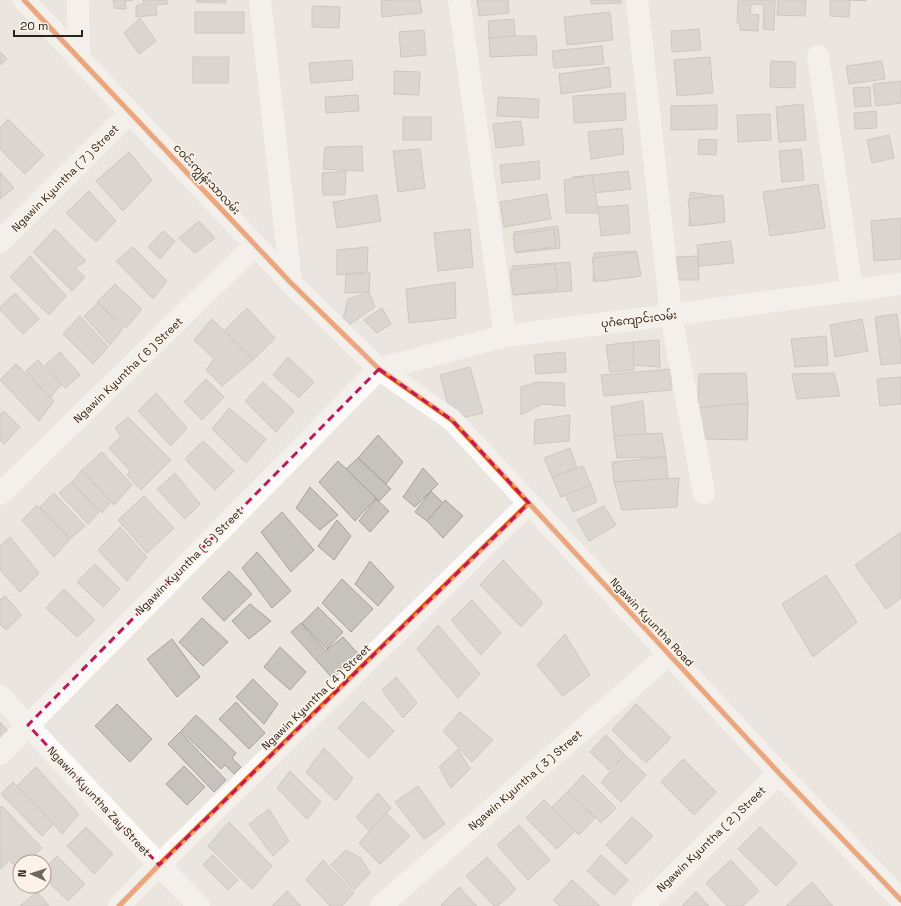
<svg xmlns="http://www.w3.org/2000/svg" width="901" height="906" viewBox="0 0 901 906" font-family="'Space Grotesk','Noto Sans Myanmar',sans-serif">
<style>
.building{fill:#c6c2bd;stroke:#a6a19c}
.lines{fill:none;stroke-linecap:round;stroke-linejoin:round}
.minor{stroke:#fcfbfa;stroke-width:22}
.cycleway-casing{stroke:#fdf2e7;stroke-width:8}
.cycleway{stroke:#e8590c;stroke-width:5}
.marked{fill:none;stroke:#c2185b;stroke-width:3;stroke-dasharray:8 5;stroke-linejoin:round}
.labels{text-anchor:middle;stroke-width:3.5;stroke-linejoin:round;paint-order:stroke}
.street-label{font-size:11px;fill:#27231f;stroke:#fdf2e7}
</style>
<rect width="100%" height="100%" fill="#ebe5df"/>
<g class="building">
<path d="M113,0H133L125,1L126,9L114,8Z"/>
<path d="M143,0H167V4L156,5L157,15L136,17V6L144,3Z"/>
<path d="M196,0H226V3L196,2Z"/>
<path d="M386,0H420L422,13L382,17L381,1Z"/>
<path d="M477,0H508L509,13L479,16Z"/>
<path d="M591,0H621V3L591,4Z"/>
<path d="M738,0H775L774,30L763,29L764,5L751,4L750,14L759,15L758,31L740,30V23H737Z"/>
<path d="M778,0H806L805,16L777,15Z"/>
<path d="M830,0H866V1L850,0L849,17L830,16Z"/>
<path d="M312,6L340,7L339,28L312,27Z"/>
<rect x="195" y="12" width="49" height="21"/>
<path d="M610,12L613,40L567,45L564,17Z"/>
<path d="M140,18L156,41L139,54L124,33Z"/>
<path d="M514,19L515,36L489,38L488,21Z"/>
<path d="M699,29L701,50L672,52L671,31Z"/>
<path d="M424,30L426,55L401,57L399,32Z"/>
<path d="M515,36H536L537,55L490,57L489,38Z"/>
<path d="M602,46L604,64L554,68L552,51Z"/>
<path d="M0,52L7,59L0,65Z"/>
<path d="M193,57H229L228,83H193Z"/>
<path d="M710,57L713,93L677,96L674,60Z"/>
<path d="M352,60L353,80L311,83L309,63Z"/>
<path d="M771,61L795,62V88L770,87Z"/>
<path d="M882,61L885,79L849,84L846,66Z"/>
<path d="M609,67L611,87L561,94L559,74Z"/>
<path d="M394,71L420,72L419,95L394,94Z"/>
<path d="M901,81V103L876,106L873,84Z"/>
<path d="M870,87L871,106L855,107L853,88Z"/>
<path d="M625,93L626,120L574,123L573,96Z"/>
<path d="M358,95L359,111L326,113L325,97Z"/>
<path d="M498,97L539,99L538,118L497,116Z"/>
<path d="M803,104L806,140L779,142L776,107Z"/>
<path d="M717,105V129L671,130V106Z"/>
<path d="M876,111L877,128L855,129L854,113Z"/>
<path d="M770,114L771,140L738,142L737,115Z"/>
<rect x="403" y="117" width="28" height="23"/>
<path d="M8,119L44,155L25,174L0,149V128Z"/>
<path d="M521,121L524,145L496,148L493,124Z"/>
<path d="M622,128L624,154L591,159L588,132Z"/>
<path d="M889,135L894,158L872,163L867,140Z"/>
<path d="M699,139L717,140L716,155L698,154Z"/>
<path d="M362,146L363,171L323,169L325,147Z"/>
<path d="M420,149L425,188L398,192L393,151Z"/>
<path d="M801,149L804,180L782,182L779,151Z"/>
<path d="M129,152L152,180L123,211L96,181Z"/>
<path d="M539,161L540,179L502,183L500,165Z"/>
<path d="M346,171L345,195H323L322,173Z"/>
<path d="M628,171L631,189L594,193L592,175Z"/>
<path d="M0,172L14,188L0,199Z"/>
<path d="M592,175L594,193L576,206L573,177Z"/>
<path d="M592,175L599,213H566L564,180Z"/>
<path d="M818,184L825,228L770,236L763,192Z"/>
<path d="M89,191L116,221L96,242L66,213Z"/>
<path d="M690,192L716,196L717,223L689,226Z"/>
<path d="M547,194L551,219L504,227L500,202Z"/>
<path d="M377,195L381,221L337,228L333,202Z"/>
<path d="M723,195L725,222L691,226L688,199Z"/>
<path d="M628,205L630,233L601,236L598,207Z"/>
<path d="M901,218V259L874,261L871,221Z"/>
<path d="M199,221L215,238L195,253L179,238Z"/>
<path d="M558,226L560,248L516,253L514,232Z"/>
<path d="M55,229L86,261L75,268L85,277L72,291L33,252Z"/>
<path d="M470,229L473,267L438,271L434,233Z"/>
<path d="M554,229L556,247L515,252L513,235Z"/>
<path d="M163,231L175,241L160,259L148,247Z"/>
<path d="M731,241L734,263L699,266L697,245Z"/>
<path d="M133,247L167,281L153,299L116,261Z"/>
<path d="M368,247L367,272L337,275V250Z"/>
<path d="M636,251V277L593,281L594,253Z"/>
<path d="M637,252L641,276L595,282L592,258Z"/>
<path d="M30,256L66,296L49,315L10,277Z"/>
<path d="M698,256L699,280H677L676,257Z"/>
<path d="M570,262L572,291L514,295L512,266Z"/>
<path d="M555,264L558,289L513,295L510,270Z"/>
<path d="M370,273L369,292L345,293L346,274Z"/>
<path d="M455,282L456,318L409,323L406,289Z"/>
<path d="M115,284L142,309L126,328L97,302Z"/>
<path d="M369,292L375,307L340,331L348,299Z"/>
<path d="M15,293L39,319L23,334L0,310V307Z"/>
<path d="M98,303L123,328L110,345L84,316Z"/>
<path d="M247,308L275,338L253,360L224,331Z"/>
<path d="M382,308L391,324L377,333L364,320Z"/>
<path d="M897,314L901,345V363L881,365L875,317Z"/>
<path d="M80,316L108,347L93,364L63,334Z"/>
<path d="M212,319L253,360L222,386L206,370L214,359L194,340Z"/>
<path d="M862,319L868,351L835,357L830,325Z"/>
<path d="M826,336L828,365L795,367L791,339Z"/>
<path d="M659,340L660,367L633,365V342Z"/>
<path d="M633,342L634,370L610,372L606,345Z"/>
<path d="M60,352L80,375L65,388L45,365Z"/>
<path d="M565,352L566,372L536,374L534,355Z"/>
<path d="M288,357L314,382L299,398L273,375Z"/>
<path d="M38,360L61,385L50,398L26,371Z"/>
<path d="M16,364L54,401L39,421L0,380Z"/>
<path d="M470,367L483,413L452,420L440,375Z"/>
<path d="M671,369V390L604,396L601,375Z"/>
<path d="M746,373L748,403L698,408L699,374Z"/>
<path d="M834,373L840,396L797,399L792,374Z"/>
<path d="M901,377V404L880,406L877,379Z"/>
<path d="M206,379L224,397L202,420L184,402Z"/>
<path d="M263,382L294,411L276,432L245,401Z"/>
<path d="M538,382L564,383L565,406L542,404L521,415V387Z"/>
<path d="M156,393L187,428L171,446L138,411Z"/>
<path d="M643,401L646,434L614,436L611,407Z"/>
<path d="M748,403L747,440L704,439L698,408Z"/>
<path d="M229,408L266,439L246,463L212,429Z"/>
<path d="M4,411L20,427L4,444L0,440V414Z"/>
<path d="M570,415L569,441L534,444L535,420Z"/>
<path d="M128,417L171,460L141,490L127,475L130,471L109,448L121,436L115,428Z"/>
<path d="M662,433L666,457L617,458L614,436Z"/>
<path d="M378,435L403,462L386,484L358,458Z"/>
<path d="M203,441L234,471L215,490L185,459Z"/>
<path d="M570,448L577,468L552,477L544,458Z"/>
<path d="M102,452L132,485L114,505L82,470Z"/>
<path d="M666,457L668,479L614,482L612,462Z"/>
<path d="M358,458L391,489L379,501L346,469Z"/>
<path d="M338,461L376,498L355,521L319,482Z"/>
<path d="M583,466L591,485L561,497L552,477Z"/>
<path d="M423,468L438,484L415,507L403,497Z"/>
<path d="M82,470L111,502L102,513L72,482Z"/>
<path d="M175,473L200,504L185,519L157,489Z"/>
<path d="M679,478L677,507L622,510L614,482Z"/>
<path d="M72,482L99,512L88,524L59,493Z"/>
<path d="M591,485L597,502L573,512L565,495Z"/>
<path d="M310,487L338,515L320,530L296,508Z"/>
<path d="M431,491L443,503L427,521L415,512Z"/>
<path d="M54,493L85,526L70,539L40,507Z"/>
<path d="M144,496L174,528L147,553L118,520Z"/>
<path d="M376,499L389,511L370,532L359,521Z"/>
<path d="M445,500L463,516L443,538L427,521Z"/>
<path d="M37,505L70,539L54,557L22,520Z"/>
<path d="M604,506L616,525L589,541L577,520Z"/>
<path d="M282,512L314,550L291,572L261,532Z"/>
<path d="M337,520L351,536L334,560L318,546Z"/>
<path d="M120,527L147,557L127,581L98,550Z"/>
<path d="M901,532V598L886,609L855,565Z"/>
<path d="M10,537L39,573L20,592L0,570V546Z"/>
<path d="M257,552L291,591L272,608L242,568Z"/>
<path d="M503,560L543,603L521,627L480,585Z"/>
<path d="M370,561L394,587L378,606L355,584Z"/>
<path d="M95,564L120,589L103,607L77,582Z"/>
<path d="M229,571L252,594L224,621L202,598Z"/>
<path d="M826,575L857,622L813,657L782,604Z"/>
<path d="M342,579L373,609L351,632L322,603Z"/>
<path d="M64,589L95,620L77,637L46,608Z"/>
<path d="M5,596L22,615L6,630L0,624V600Z"/>
<path d="M472,600L501,633L481,655L451,620Z"/>
<path d="M250,604L271,621L249,639L232,621Z"/>
<path d="M318,607L343,632L327,649L302,623Z"/>
<path d="M202,618L228,642L203,666L179,642Z"/>
<path d="M301,623L326,651L343,637L361,657L335,681L291,632Z"/>
<path d="M438,625L480,674L458,698L417,649Z"/>
<path d="M565,634L590,675L563,696L537,665Z"/>
<path d="M172,639L200,677L177,697L147,659Z"/>
<path d="M280,647L306,672L290,690L264,667Z"/>
<path d="M396,677L417,703L403,718L382,690Z"/>
<path d="M253,679L278,704L264,724L236,697Z"/>
<path d="M363,701L394,731L369,758L338,728Z"/>
<path d="M236,702L265,733L249,749L219,719Z"/>
<path d="M117,704L152,739L130,762L95,726Z"/>
<path d="M636,704L671,738L646,763L612,730Z"/>
<path d="M460,712L493,740L472,762L443,731Z"/>
<path d="M196,715L236,753L232,758L241,767L234,774L225,765L221,769L181,731Z"/>
<path d="M0,722L10,733L0,742Z"/>
<path d="M180,732L226,780L214,792L168,744Z"/>
<path d="M606,735L625,755L609,770L590,752Z"/>
<path d="M324,748L353,778L336,801L306,772Z"/>
<path d="M458,749L470,769L451,788L439,767Z"/>
<path d="M625,755L646,775L621,802L601,782Z"/>
<path d="M683,759L716,792L694,815L661,782Z"/>
<path d="M184,766L205,787L187,805L166,784Z"/>
<path d="M36,767L79,814L62,834L54,824L17,786Z"/>
<path d="M290,771L321,802L307,819L277,788Z"/>
<path d="M583,775L616,808L601,823L568,791Z"/>
<path d="M13,782L54,824L42,836L1,794Z"/>
<path d="M418,786L445,824L424,839L395,802Z"/>
<path d="M568,791L595,818L579,835L551,808Z"/>
<path d="M378,793L391,808L370,832L356,817Z"/>
<path d="M544,800L575,831L557,849L526,818Z"/>
<path d="M2,806L42,848L28,862H20V870H19L0,851V808Z"/>
<path d="M269,809L289,841L273,856L249,824Z"/>
<path d="M386,813L410,836L380,864L359,843Z"/>
<path d="M632,817L653,836L626,864L606,845Z"/>
<path d="M229,822L272,866L252,889L208,846Z"/>
<path d="M519,825L550,860L528,880L497,845Z"/>
<path d="M86,827L113,854L94,874L67,846Z"/>
<path d="M760,827L797,863L776,886L738,849Z"/>
<path d="M346,850L361,858L370,873L354,890L331,865Z"/>
<path d="M0,853L8,862L0,869Z"/>
<path d="M213,855L238,880L228,890L203,865Z"/>
<path d="M601,855L628,880L614,895L587,871Z"/>
<path d="M57,856L85,884L68,901L44,878V869Z"/>
<path d="M487,857L516,889L498,906H494L466,876Z"/>
<path d="M323,860L354,893L342,906H330L306,880Z"/>
<path d="M731,860L759,891L743,906H727L706,883Z"/>
<path d="M572,880L600,906H560L553,900Z"/>
<path d="M812,882L833,906H786Z"/>
<path d="M459,887L477,906H442L441,905Z"/>
<path d="M287,891L301,906H272Z"/>
<path d="M37,892L49,906H20Z"/>
<path d="M696,892L709,906H682Z"/>
</g>
<g class="lines">
<g class="minor">
<path d="M24,0L291,283L379,369L452,420L779,773L901,900"/>
<path d="M78,0L79,59"/>
<path d="M260,0L291,283"/>
<path d="M459,0L505,336"/>
<path d="M637,0L671,315L704,493"/>
<path d="M818,56L852,291"/>
<path d="M0,242L130,113"/>
<path d="M379,369L505,336L671,315L901,284"/>
<path d="M0,494L255,245"/>
<path d="M0,696L159,865L199,906"/>
<path d="M0,754L379,369"/>
<path d="M119,906L159,865L529,503"/>
<path d="M381,906L669,654"/>
<path d="M643,906L779,773"/>
</g>
<defs>
<g id="cycleway">
<path d="M24,0L291,283L379,369L452,420L779,773L901,900"/>
<path d="M119,906L159,865L529,503"/>
</g>
</defs>
<use href="#cycleway" class="cycleway-casing"/>
<use href="#cycleway" class="cycleway"/>
</g>
<path d="M0 0H901V906H0ZM379,369L452,420L529,503L159,865L28,725Z" fill="#ebe5df" fill-opacity=".55" fill-rule="evenodd"/>
<path class="marked" d="M379,369L452,420L529,503L159,865L28,725Z"/>
<g class="labels">
<g class="street-label">
<text transform="translate(65 178) rotate(-45)" y="4">Ngawin Kyuntha ( 7 ) Street</text>
<text transform="translate(207 179) rotate(47)" y="4">ငဝင်းကျွန်းသာလမ်း</text>
<text transform="translate(639 319) rotate(-7)" y="4">ပုဂံကျောင်းလမ်း</text>
<text transform="translate(128 370) rotate(-44)" y="4">Ngawin Kyuntha ( 6 ) Street</text>
<text transform="translate(189 561) rotate(-45)" y="4">Ngawin Kyuntha ( 5 ) Street</text>
<text transform="translate(652 622) rotate(47)" y="4">Ngawin Kyuntha Road</text>
<text transform="translate(316 697) rotate(-44)" y="4">Ngawin Kyuntha ( 4 ) Street</text>
<text transform="translate(525 780) rotate(-41)" y="4">Ngawin Kyuntha ( 3 ) Street</text>
<text transform="translate(99 801) rotate(47)" y="4">Ngawin Kyuntha Zay Street</text>
<text transform="translate(711 839) rotate(-44)" y="4">Ngawin Kyuntha ( 2 ) Street</text>
</g>
</g>
<g transform="translate(32 874) rotate(273)"><circle r="19" fill="#fdf2e7" stroke="#a79f97"/>
<path d="M0-3L7 15L0 10L-7 15Z" fill="#6c6762"/>
<text y="-6" font-size="11" font-weight="bold" text-anchor="middle" fill="#27231f">N</text>
</g>
<path d="M14 30v6h68v-6" fill="none" stroke="#27231f" stroke-width="2"/>
<text x="20" y="30" font-size="12" fill="#27231f" stroke="#fdf2e7" stroke-width="3" paint-order="stroke">20 m</text>
</svg>
